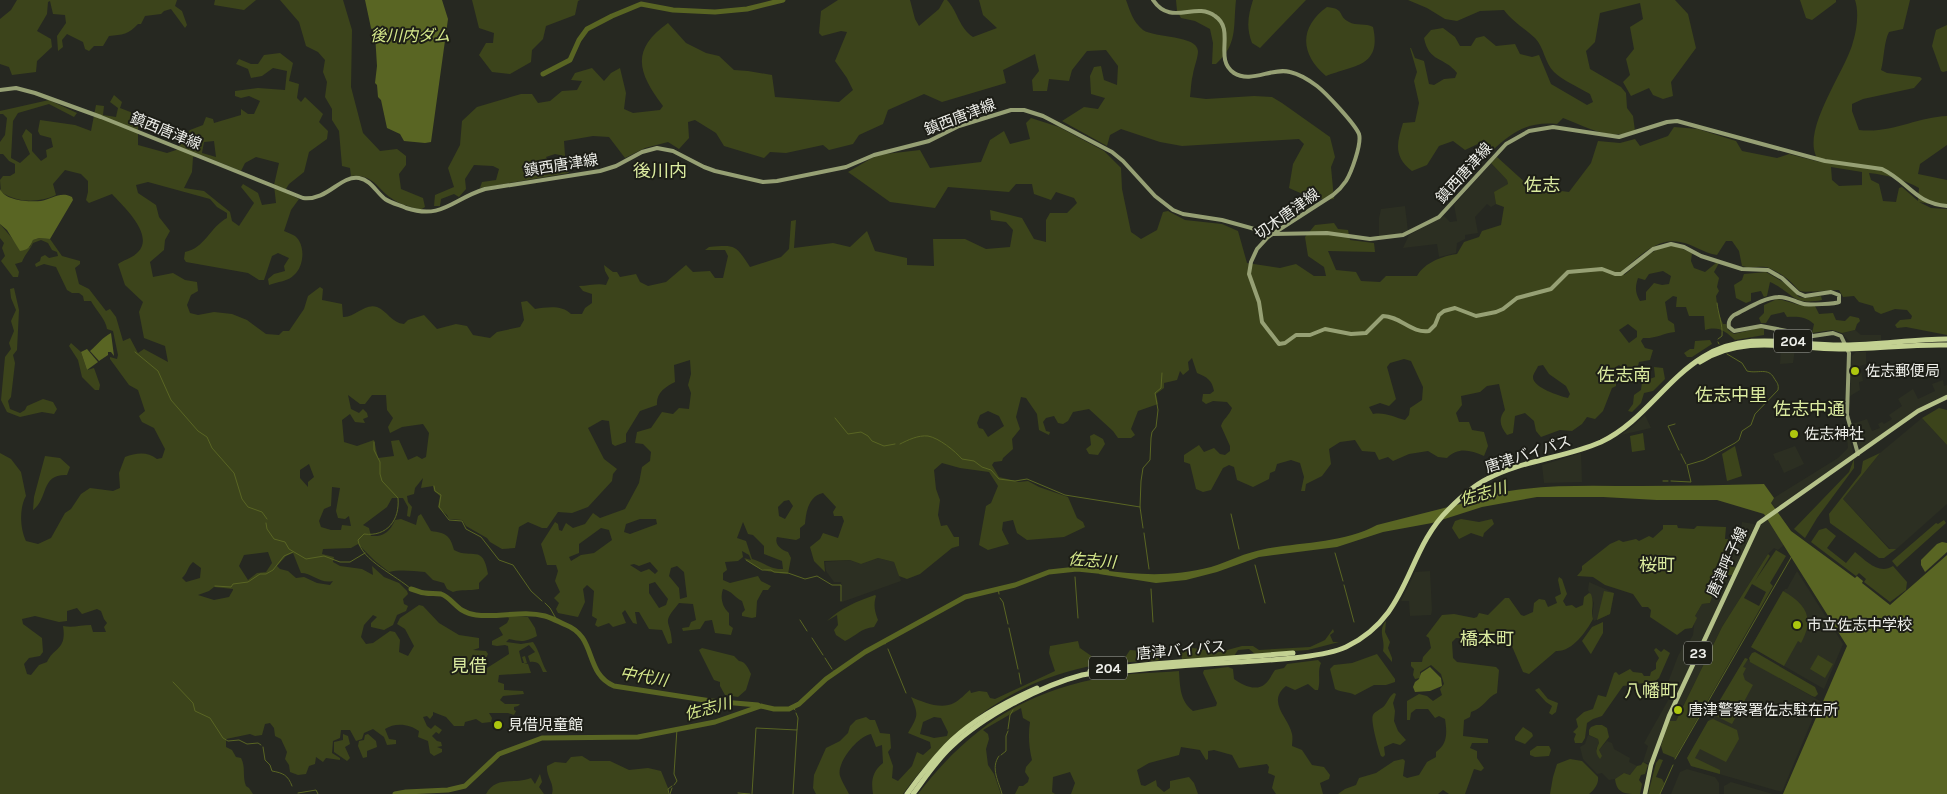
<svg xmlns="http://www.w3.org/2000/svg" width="1947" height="794" viewBox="0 0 1947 794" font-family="Karla,'Noto Sans JP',sans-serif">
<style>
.built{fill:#2c2f22}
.green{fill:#3c441b;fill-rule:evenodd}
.water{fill:#596523}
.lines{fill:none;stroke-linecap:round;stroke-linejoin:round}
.stream{stroke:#596523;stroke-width:1}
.river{stroke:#596523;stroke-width:5}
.secondary{stroke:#96a074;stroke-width:4}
.primary{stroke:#b5c289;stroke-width:4.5}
.trunk{stroke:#c3d192;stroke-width:5}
.poi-dot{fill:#adc60e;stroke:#1d1e17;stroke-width:2}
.labels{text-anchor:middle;stroke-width:4;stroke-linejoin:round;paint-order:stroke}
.shield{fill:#1d1e17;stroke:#afb0ab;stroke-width:1}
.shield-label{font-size:14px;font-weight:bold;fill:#eeefea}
.street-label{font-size:15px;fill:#eeefea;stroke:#1d1e17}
.poi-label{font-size:15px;fill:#eeefea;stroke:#1d1e17;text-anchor:start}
.water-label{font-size:16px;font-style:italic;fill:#d6e98b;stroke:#1d1e17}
.quarter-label{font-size:18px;fill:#dbeb9f;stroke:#1d1e17}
</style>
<rect width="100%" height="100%" fill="#262821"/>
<g class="built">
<path d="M1491,163L1507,180L1508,185L1494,192L1496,204L1491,207L1487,204L1475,217L1478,233L1465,235V239L1457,243L1456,253L1439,257L1437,244L1403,248L1409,235L1444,216L1450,222L1457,221L1454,205Z"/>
<path d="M1405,206L1408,231L1401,234L1379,237V218L1381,209Z"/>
<path d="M1855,330L1861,335H1881V340L1856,342L1849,341L1842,333Z"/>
<path d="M1781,347L1795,349L1793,363L1780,364Z"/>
<path d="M1856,352H1866V364L1860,366L1863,381L1859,382L1860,390L1850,396L1852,356Z"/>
<path d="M1943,380L1944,386L1947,385V395L1862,448L1858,446L1852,424L1867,419L1872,431L1880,428L1878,424L1882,422L1884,424L1892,419L1889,415L1902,406L1898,399L1913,389L1918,399L1935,391L1932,384Z"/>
<path d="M1645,415L1651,428L1621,435L1632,427Z"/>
<path d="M1922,418L1947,445V504L1893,552L1843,499L1880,453Z"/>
<path d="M1846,427L1853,451V454L1775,508L1771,502L1772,499L1838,458L1848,448Z"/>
<path d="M1795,446L1804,464L1784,473L1778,460L1776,461L1773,454Z"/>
<path d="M1581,453L1582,482L1544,483L1542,465Z"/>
<path d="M1767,519L1784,545L1778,550L1774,548L1768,554L1722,627L1676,721H1669L1760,524Z"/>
<path d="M1742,522L1754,524L1755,526L1736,568L1730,564L1726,559L1729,542H1733V537L1740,538Z"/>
<path d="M878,558L894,562L901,581L842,602L841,582H834L826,571L825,562L850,560L861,564Z"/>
<path d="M1430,571L1432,610L1431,615L1410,616L1409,601H1401L1415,572Z"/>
<path d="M1797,571L1843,644L1824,689L1751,647L1785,589H1787Z"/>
<path d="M1730,575H1733L1662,727L1650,764L1643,762L1648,746L1644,743L1670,697L1660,689L1667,685L1678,656L1685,643L1688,644L1693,635L1695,616L1702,604L1710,603L1713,594Z"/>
<path d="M1589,582L1614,593L1610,614L1594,621L1592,616L1594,603L1588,590Z"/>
<path d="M1745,658L1820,701L1782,792L1691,766L1687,758Z"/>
<path d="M1588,735L1598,739L1599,743L1596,749L1600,754L1599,750L1607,741L1612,743L1614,749L1630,758L1629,762L1637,766L1630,775L1624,773L1615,779L1609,780L1602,773L1597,774L1583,759L1580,747L1585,744Z"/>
<path d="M1687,769L1715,777L1719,783V794H1671L1680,772Z"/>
<path d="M1731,782L1773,794H1724V786Z"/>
</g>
<g class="green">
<path d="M17,0H177L175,6L182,11L187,25L185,28L171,9L164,11L161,14L145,16L141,24H138C129,34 122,35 109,36L103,46H94L89,51L85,49L83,42L67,34L62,40L63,47L58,51L57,36L66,23L65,15L53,14L50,1L48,2L47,14L37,31L51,39L52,47L37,61L36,72L12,75L9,67L0,64V19L11,10Z"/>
<path d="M215,0H256L244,10L214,5Z"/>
<path d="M280,0H343L352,30L351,87L363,133L380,151L397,149L406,156V165L399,174L401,189L423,198L425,207L420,210C412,207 401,205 394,200C377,190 375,174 351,176L350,168L342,166L339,131L332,120V109L325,97L327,82L323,72L325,60L318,52L306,46L299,22Z"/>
<path d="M472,0H580L578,1L575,15L546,26L543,39L532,50L531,62L510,74L492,72L479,55L486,43H493L494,33L479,28Z"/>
<path d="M838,0H910L915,19L919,26L939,9L944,0H947C958,12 959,28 973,37L997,28L983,15L979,0H1126C1130,11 1133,22 1143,30C1155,38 1197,35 1198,51C1198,58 1194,67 1193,74C1191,81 1191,89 1190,97L1206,99L1254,96L1272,97L1282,103L1330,137L1335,157L1331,167L1334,199C1319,201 1302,194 1289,188L1293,164L1304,144L1299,139L1182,146L1160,142L1121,129L1110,135L1107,146L1062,121L1084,107L1098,109L1105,98L1091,94L1090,76L1094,67L1101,66L1104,80L1117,85L1118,66L1106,50L1087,51L1072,70L1069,81L1049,79L1047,91H1033L1032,80L1039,71L1035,54L1003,70L1006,83L942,102L924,94L888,110L883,124L859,135L853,144L829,150L823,145L786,153L770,152L764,158L724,146L716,133L695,120L688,122L689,138L679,149L668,142L645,148L625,158L609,137L593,136L564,141L565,156L555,154L546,157L554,170L565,166L569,173L480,188L482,182L496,180L499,169L493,166L474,165L465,179L466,189L459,197L454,194L441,199L440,206H434L435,195L454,187L448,168L460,145L462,121L477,107L521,94H532L538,103L550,101L562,91L577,90L582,81L571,80L575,73L592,68L604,81L611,73L620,68L626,93L624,109L633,113L660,110L663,106C638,73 630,50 668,23L686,43L706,53L719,56L734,70L748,71L772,75L775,97L839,102L853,90L847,78L835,61L847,32L841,31L822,36L819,33L821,11Z"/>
<path d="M1176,0H1236C1233,28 1238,44 1216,64H1212L1213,43L1210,29L1195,21L1181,18L1177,11Z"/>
<path d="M1253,0H1306L1260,48L1252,43C1246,27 1248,16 1253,0Z"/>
<path d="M1408,0H1675L1688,14L1696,48L1671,82L1673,96L1663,99L1653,95L1649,88L1631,96L1623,82L1630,75L1626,59L1634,49L1630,27L1643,19L1640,3L1600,13L1595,42L1586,51L1590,69L1621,87L1626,93L1627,108L1633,116L1635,131C1607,141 1588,127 1563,118L1557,124C1529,121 1512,132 1493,150L1482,142L1465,150L1453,141L1439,146L1427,165L1412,171C1393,156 1397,143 1403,123L1415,122L1419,103L1414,81L1417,72L1410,48H1411L1415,58L1424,61L1429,84L1434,85L1444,79L1455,78L1457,73C1444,56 1429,63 1424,38L1431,30L1443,28L1455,37L1460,46H1471L1476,38L1484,36L1496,46L1515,44L1520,54L1532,57L1539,55L1551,84L1587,105L1593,102L1590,94C1580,88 1562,80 1554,72C1545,64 1544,47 1535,38C1524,28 1512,21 1504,10L1480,11L1457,21L1445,19L1427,8Z"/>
<path d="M1800,0H1836V2L1812,20L1806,18Z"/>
<path d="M1855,0H1910L1903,29L1889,32C1884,41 1884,59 1881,70L1887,73L1920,77L1922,79L1914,88L1863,99L1852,104V111L1859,130C1890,134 1917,117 1947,116V145L1920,164L1918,174L1947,180V207L1919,202L1931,208L1947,209V335L1906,327L1897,328L1895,325L1900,320L1911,319L1912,316L1907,310L1895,309L1881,314L1875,311L1873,306L1859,302L1854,296L1843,297L1839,290C1831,290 1805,293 1800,291C1797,289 1794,285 1792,283C1786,277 1776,271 1769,268C1761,265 1751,269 1742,266L1739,251L1732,241H1726L1717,255C1703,253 1693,244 1680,242C1657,237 1639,257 1623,270L1624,275C1638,265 1655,244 1674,246C1679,246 1686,251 1692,253L1691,261L1694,268L1705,272L1716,263H1719L1714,272L1719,278L1717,287L1719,291L1716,296L1718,312L1723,324H1726L1728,330L1734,334L1759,328L1764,329V335L1735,340C1725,331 1719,326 1705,330L1704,316H1689L1686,307H1676L1677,297L1673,296L1665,302L1668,320L1674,324L1675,332C1664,333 1655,339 1643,338L1641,341L1645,348L1653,350L1650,360L1639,362L1636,374H1631L1619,365L1616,367V386L1612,388L1603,411L1595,419L1587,417L1582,424L1572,431L1560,430L1541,437L1536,431L1534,421L1525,413L1515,416L1513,433L1507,435C1500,426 1498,419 1505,410L1499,384L1487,386L1480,392L1461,396L1462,405L1456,413L1459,422H1469L1472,430L1484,432L1488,446L1484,456C1470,450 1458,447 1447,458L1438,457L1428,451L1409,454L1393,461L1388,457L1379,460L1375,452L1362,451L1355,440L1340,442L1329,449L1331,464L1322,476L1306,484L1305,491H1301L1304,477L1300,463L1291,460L1277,464L1275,471L1270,473L1269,479L1253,487L1237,480L1234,467L1229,465L1223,468L1211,490L1203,492L1196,489L1190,464L1184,462V455L1199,445L1204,452L1214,448L1220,454L1225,455L1230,451V446L1221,426C1223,419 1229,416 1232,408L1227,402L1213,401L1206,404L1202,401L1203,394H1210L1214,391C1212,380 1207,377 1197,373L1192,358L1188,362L1189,370L1183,375L1180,371L1177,380L1164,383V388L1156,394L1158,404L1138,411L1131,429L1135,435L1131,438H1118L1113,431L1089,409L1073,412L1068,421L1063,424L1058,423L1054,416L1046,418L1043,422L1046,431L1050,432L1049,435L1039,430L1037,414L1026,398L1021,397L1016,417L1020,429L1012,439L1013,449L1003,458L1002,461L994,462L992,465L999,477L1019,482L1028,481L1039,487L1068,497L1077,518L1083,522L1085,527L1064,537L1027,540L1017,533L1013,520L1003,522L1002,530L1009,544L988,550L979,545L986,506L991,503L998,486L989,472L960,468L942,463L934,470L936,489L940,500L938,515L941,526L947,525L954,537H959V546L952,548L920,574L907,579L899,576L894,562L878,558L861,564L850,560L824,561L825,572L814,561L810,547L820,539L823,533L838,538L844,521L842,516H834L833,512L836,507L823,493C809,496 806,511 805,524L800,528V538L796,540L777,537C774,544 781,550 788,552L791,558L788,574C772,573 756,570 744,558L751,560L749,555L742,551L743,557L738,561L725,562L727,570L723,573V580L730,583L758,576L761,581L771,586L768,590H763L757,601L756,617L752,618L742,616V613L745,610L742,601C734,597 732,591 723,589C720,597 722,607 729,613V625L733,628L731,635L715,633L712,620L705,621L700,629L683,631L682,628L689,627L691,622L696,620L693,604L679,603C660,626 671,618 672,643L668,644L662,630L649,629L639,612H635L637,624L633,623L625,610L622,613L626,623L613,627L609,623L598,627L595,625L597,619L592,616L594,591L587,585L583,589L585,602L578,617L558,613L556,609L559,603L554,598L560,592L555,581L558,571L556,565H547L541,544L555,522L558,524L559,530L562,531L566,523L573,528L585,524L593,513L600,518L625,509L639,483L642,467L650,461L651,452L643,444L635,443L637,432L651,428L662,412L673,414L679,408L689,409L691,393L688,385L691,374L690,360L674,365L675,382C665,387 656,393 657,405L640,411L626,434V442L615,446L612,444L609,421L602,420L588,428L604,459L617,469L613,474L612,481L588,507L572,513L558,512L547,528H542L528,522L519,527L515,548L502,549L490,542L487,538L466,526L462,520L449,519L447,515L438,507L440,496L434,491L433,486L421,488L423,478L415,488L414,494L407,496L408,502L412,507L410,517L407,516L408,507L403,498H392L387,507L363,525L369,528L371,536C383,537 390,532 395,520L401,519L416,525L418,516L421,514L431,531C446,533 450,535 454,550C472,560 483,543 488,574L479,583V589C469,591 462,589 453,592L447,589L444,583L433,580L425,572C413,571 400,569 389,572L375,561L358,544L351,548L323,549L322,554L334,557L333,562L340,566L362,569L373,575L372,566L384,577L399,583L407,591L408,594L403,599L404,604L408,606L406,611L397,615L393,625L384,630L371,627V623L377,617L373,615L364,625L361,637L366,644L373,643L390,631L395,632L400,640L399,652L408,656L414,646L405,629L397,624L400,618L419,605L423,606L439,623L459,635L479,638V648L473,650L486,651L488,654L482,666L487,668L509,654L508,646L505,645L497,646L492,645V641L503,635L499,628L507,623L509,619L508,616L528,617L535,628L537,636C525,642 522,642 509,639L506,642L521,644L533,642C540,652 541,662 547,672H543C540,665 539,661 530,662L528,656L535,652L529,645L519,651L522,663H524L522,657L525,656L527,663H524L528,664L531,673L499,675L498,682L504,684V690L523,691L524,694L503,696L500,700L505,704H520L518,706L514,707V710L516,711L514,715L508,713H489L492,718L491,722L482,723L476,719L465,722L464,726H454L446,717L433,712V715L430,719L427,716L423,717L427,726L431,729L435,725L442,730L439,734L436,732L432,736L437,741L441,742L442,746L437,747L442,749V752L434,756L430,753L428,741L418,737L419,731C410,724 395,722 385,729L389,739L396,740V744L387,745L384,737L373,729L364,733L362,739L356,741L350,730H341L340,738L333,741L332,753L340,758V760L326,758L323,762L316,757L315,764L309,766L306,774L298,775L290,772L289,765L285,759L287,752L281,739L275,736L274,728L270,723L265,724L262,735L255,736L250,734L226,739V747L232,750L236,757L241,758C246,767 242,776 246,786L249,788L253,794H0V453L11,459L21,472L26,496C19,508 20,529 26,541L38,544L51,538L65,513L71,509L81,494L90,488L113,491L120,488L119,473L125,457C136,453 147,451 157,459L162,458L165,449L154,428L142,422L139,416L145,411L138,390L129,385L110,359V357L117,359L118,355L113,331L107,329C106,320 96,310 91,301H84L83,296L79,293H72L67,290L56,267L44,264L36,267L35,264L40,261L41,257L45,255L49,258L58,256L57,252L52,250L48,243L41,240L33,243C30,250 25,254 22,262L15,264L19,272L18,277H13L1,261L5,256L2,248L4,243L0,238V224L17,244L30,247L33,240L39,238L50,239L62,256L80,261V264L75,268L79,284L89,289L106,311L110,309L116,317L123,341L130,338L138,353L144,349L168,362L165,346L144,338L139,312L143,302L125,285L118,264C124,260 134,257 138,252C155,235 123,206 112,194L89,203L86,200L88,192V181L81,174L65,170L53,184L56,195C39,203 17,203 1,192L0,180L3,176H10L15,173V164L9,161L3,154H0V142L5,135L7,118L3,114H0V111L49,100L77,113L74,117L49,104L18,113L13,121L11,158L20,163L30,154L22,136L26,129L32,134V151L41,161L47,157L46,150L53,147L51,138L40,135L38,131L40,120L75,125L91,131L96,105L104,106L103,115L116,117L118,108L110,102L114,95L122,102L120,108L133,113L130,125L138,126V145L167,153L179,149L180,136L186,135L190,130L203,125L206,117L213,119L214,123L241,115V109L248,114H254L260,101L249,96L241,98L235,96V91L258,88L285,90L287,71L273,68L262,76L251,78L248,69L236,64L239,59L251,64H258L264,55L280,53L293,63L289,81L299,84L297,98L301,102L305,97L323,114L319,122L328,131L327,139L309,152L304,172L289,184L284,192L299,199L291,210L284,231C288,233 292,234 295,236C306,245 304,267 294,275C289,281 277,282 269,285L268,279L274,274L285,271L284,266L289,258L278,253L272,256L264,280H259L248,273L186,262L184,259L185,252C205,248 210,227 227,218V213L217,207L210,199L148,182L136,185L138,193L156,205L159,217L170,231L165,240L164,250L150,262L153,277L173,273L185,280L197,282L198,291L191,295L187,305L190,313L198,315L214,312L232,314L247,320L266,334L279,335L283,331H289L304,309L308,296L320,287L323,289L322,300L342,304L343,317C355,318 364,303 377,307C387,311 392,323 404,324L408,320L424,315L437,329L456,324L467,326L473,335L490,338L497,332L520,327L524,320L521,302L527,301L535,309C548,307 562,305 571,314H582L585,308L592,303V294L583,291L579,286C589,286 597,283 606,285L609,278L605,271L604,265L613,272H617L620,277L636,274L640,282L648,286L666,282L686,265L693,272L710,271L715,278H723L728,256L725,250H705L709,247C735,245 735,244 750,267L781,257L789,249L791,221L796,220L794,248L833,243L850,247L867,231L875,251L907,258V265L934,266L933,239H965L986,249L1010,247L1013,230L1006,222L991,220L990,210L1022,218L1034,239L1046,242V220L1050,213H1067L1077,203L1074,198L1056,192L1051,200L1034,194L1032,184H1016L1009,192L948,187L935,208L890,202L848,172L877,155L920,150L930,168L981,162L990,140L1004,131L1010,144L1030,139L1026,123L1031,118L1059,127L1104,151L1121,168L1122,189L1131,232L1141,239L1157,230L1163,212L1168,211L1185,220L1222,224L1238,231L1247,263L1280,268L1296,264L1314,276H1326L1324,267L1308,256L1305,237L1315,225L1334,223L1338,229L1348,230L1350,240L1374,243L1375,252L1328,251L1336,270L1356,272L1361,281L1380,282L1386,276H1417C1425,262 1443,256 1457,254L1464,242L1479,237L1482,231L1501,225L1504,207L1496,204L1494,192L1508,184L1507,180L1491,163L1497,157L1530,187L1569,192L1591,163L1598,141L1620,143L1635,139L1640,146L1668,136L1674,127L1698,129L1736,141L1742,151L1777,158L1789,154L1820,162C1796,136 1846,71 1853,42C1857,29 1859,12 1855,0ZM214,141L216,157L202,153L204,142ZM201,155L241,171L245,163L256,157L279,163L274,185L276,203L262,205L258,193L243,184L241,187L254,203L239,226L232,221L230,212L204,191L184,188L192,172L193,157ZM1831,167L1862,172V185L1839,186L1832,180ZM1869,173C1887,175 1903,179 1919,188L1918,201L1902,187L1899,188L1896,202L1883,201L1879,184L1871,180ZM1663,271L1671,276L1669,284L1662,285L1654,283L1646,292V300L1640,301C1635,293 1635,287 1638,278L1645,280L1649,274ZM1628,324L1637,331V337L1629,343L1619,330ZM1404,359L1411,361L1423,387L1422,400L1410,408L1409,415L1405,420C1393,417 1386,412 1373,414L1369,407L1380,403L1389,406L1396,399L1387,367L1390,363ZM1543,365L1549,374L1566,386L1570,394L1568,398C1559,396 1532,387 1533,377C1533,374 1537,369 1538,366ZM348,395L360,404H365L372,395H386L387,410L393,418L388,427L390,433L402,427L423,424L429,433L426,457L422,459L417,456L408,460L399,440L391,441L394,456L378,458L374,440L357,446L344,442L342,420L350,414L355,422L365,423L363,419L368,417L367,413L363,409L359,413L351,409ZM988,411L999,416L1004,426L988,437L983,429L979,428L977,423L980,415ZM309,464L314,477L308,482V487L300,478V470ZM332,487L340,488L336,511L338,518L345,519L349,516L351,526L342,525L341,530H331L321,527L319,521L324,509L331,506ZM789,500L793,506L785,519L779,516L778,507L784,501ZM640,519H656L657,524L630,534L624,532L626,524ZM743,522L748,534L753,535L764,546V554L782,561L783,569C771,570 763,562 752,559L746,541L737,538ZM601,528L609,530L612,540L594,553L581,555L571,561L569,557L579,553V544ZM268,552L272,563L266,572L257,573L248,580L239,566L244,555ZM293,553L301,573C312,573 320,584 333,581L330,585L317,583L304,577L296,578L288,571L280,569L277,566L286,556ZM193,562L201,568L200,578L186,582L182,578C188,573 187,567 193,562ZM650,562L658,571L655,574L649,569L641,572L630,565L634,564L639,566ZM677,566L684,572L687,597L680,599L679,588L669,576L671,568ZM655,582L668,599L666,605L659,608L649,593V584ZM214,587L233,589V590L229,597L214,600L198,595L209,591ZM77,608L82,614L97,609L101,611L104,619L107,623L104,627L106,632H93L91,625C81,625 73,628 63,626C67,650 54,647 47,662L39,665L31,675L27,674L24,664L29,658L40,656L43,652L42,638L23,624L22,619L35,616L59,622L67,621V611Z"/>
<path d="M1327,7C1346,9 1337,16 1349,22C1356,26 1366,23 1373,27C1382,67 1354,65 1326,76C1300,54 1299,27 1327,7Z"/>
<path d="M1947,25V71L1943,72L1941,71L1932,46L1936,30Z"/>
<path d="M1766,272L1788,285L1799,297L1805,298L1821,296L1822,300C1792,306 1793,292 1770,282L1767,296L1764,297L1761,291L1751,293V301L1746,303L1736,298L1734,285L1742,280L1744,274Z"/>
<path d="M14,288L19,310L17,350L13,355L15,363L11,397L8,401L10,409L20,413L25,410L27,406L43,399L53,402L57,409L54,414L42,412L20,417L7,412L1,400L5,357L11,349L9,343L14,331L11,321L16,310L11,298L10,289Z"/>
<path d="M1777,299C1791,301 1801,308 1815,306L1819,314L1833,313L1836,320L1845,321L1850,316L1859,318L1860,321L1857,324L1855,330L1842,333L1832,330L1812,333L1814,324C1807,317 1797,316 1787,317L1784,312L1771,315L1766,323H1761L1759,318L1764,313V305Z"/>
<path d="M1710,340L1712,344L1692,357H1687L1684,353L1690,349H1694L1695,341Z"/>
<path d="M71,343L81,352L87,370L94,368L100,385L99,390H95L82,377L78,360L69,346Z"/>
<path d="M1654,367L1663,368L1665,379L1653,391L1644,393L1641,403L1632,412L1628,411L1633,404L1634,395L1641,390L1642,382L1655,377Z"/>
<path d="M1939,408L1947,410V445L1922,418Z"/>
<path d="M1643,433L1645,450L1632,452L1630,436Z"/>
<path d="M1094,434L1103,439L1105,444L1098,455L1089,454L1086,449L1091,445L1090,436Z"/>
<path d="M1735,446L1742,476L1727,481L1722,454Z"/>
<path d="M1880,453L1843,499L1889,549H1896L1884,558H1879L1830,523L1829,514L1861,473L1863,461Z"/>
<path d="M45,456L60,458L70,467L67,475C40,474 49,498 33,510L34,497Z"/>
<path d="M1854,459V468L1817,518L1805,538L1794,529L1849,472Z"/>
<path d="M1461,519L1479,522L1492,519L1494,524L1484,533L1483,537L1471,533L1459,539L1452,528L1455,521Z"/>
<path d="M1944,520L1946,523L1897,567L1892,561L1936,523L1938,524Z"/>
<path d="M1663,525H1677L1678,528L1694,529L1697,526L1726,527L1725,539H1728L1729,542L1726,559L1730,564L1736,568L1733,575H1730L1713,594L1710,603L1702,604L1695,616L1697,618L1692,628L1685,629L1677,635L1650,617L1651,610L1648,607H1642L1633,594L1605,585L1593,577L1577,576L1582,570V566L1610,544L1619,540L1623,542L1636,539L1639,541L1649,536L1653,538L1663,529Z"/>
<path d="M1826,528L1836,536L1827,548L1846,563L1855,552C1866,561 1879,575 1893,566L1907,582L1906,590L1890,602L1864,582L1866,579L1859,573L1856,576L1811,542L1819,530Z"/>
<path d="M1776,550L1786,556L1770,583L1773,586L1675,758L1663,753L1661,746L1669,721H1676L1722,627L1768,554L1770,556L1755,581ZM1752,584L1766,592L1759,606L1744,598Z"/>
<path d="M1559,577L1562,579L1567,594L1563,601L1566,606L1572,605L1576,608L1583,605L1584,597L1589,593L1591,594C1595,605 1590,611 1593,619C1586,632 1572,652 1556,651L1529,674L1523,672L1511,644L1505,638L1490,636L1483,639L1456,638L1452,642L1453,658L1457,662L1496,667L1499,670L1497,693C1486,698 1484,708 1471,712L1470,717L1464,720L1463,736L1488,739V743H1472L1470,748L1477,751V758L1484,768L1481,771L1474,769L1465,794H1449L1443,790L1438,794H1338L1345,789L1356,785L1359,778L1376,773L1394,761L1403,759L1405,761L1403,776L1407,778L1419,775L1427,762L1436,757V752C1448,744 1447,732 1445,719L1439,716L1435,718L1428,709H1416L1411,713L1410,720H1407V701L1419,694L1427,696L1433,701L1442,695L1440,689L1444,684L1441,674L1431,665L1420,672V678L1415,679L1413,675L1414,669L1411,666V662H1422L1423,657L1431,648L1429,638L1426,636L1442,615L1454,614L1474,618L1477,617L1479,613L1488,615L1505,598H1509L1521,615L1524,616L1533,612L1534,603L1539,599L1545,600L1548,607L1557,603L1555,597L1561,594L1558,580Z"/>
<path d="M1604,591L1614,593L1610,614L1597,620Z"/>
<path d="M1783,591C1806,604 1815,618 1801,643L1798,641L1784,666L1751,647Z"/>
<path d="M875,595L876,596C873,605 875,612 878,620L874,627C861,628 856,636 845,641L836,635L834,630L838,625L837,615L827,621C842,607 856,602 875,595Z"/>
<path d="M1386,621L1385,632L1390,642L1388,648L1392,658V662L1383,651C1386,640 1377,631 1386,621Z"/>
<path d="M1603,622V633L1591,654L1590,653L1582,641L1592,627Z"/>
<path d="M1333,629L1334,632L1330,635L1333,642H1339L1308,650L1255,654L1249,649L1238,650L1234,656L1182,659L1181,653L1177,650L1193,648L1220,652L1242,646H1253L1259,650L1310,647L1325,640Z"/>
<path d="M1078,641L1080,649V648L1097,660L1124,659L1130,650L1154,652L1155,657H1161L1162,660C1138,662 1111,662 1086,667C1008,684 949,730 903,794H873C871,781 872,772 883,763L882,745L876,747L871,734C858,736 836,763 840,776C842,782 846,788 849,794H816L813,788L814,775L826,748L840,741L848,733L850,726L856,720L866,717L870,720H875L880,733L890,734L891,748L888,752L893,766L892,778L898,781L912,766L917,752L923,755L931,748L930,742L908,733C918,716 919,715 911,697C923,702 941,710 954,703C960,700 965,694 970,690L971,693L979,691L987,692L990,698L995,699L1055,671L1049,653L1050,646ZM934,717L941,718L948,732L947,736L934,738L920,734L923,722Z"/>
<path d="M702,648L734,656L739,661C746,662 748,668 751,674L746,690L738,697L725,695L720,686V682L714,680L699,650Z"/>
<path d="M1656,648L1661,652L1664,649L1670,653L1659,678L1652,684C1643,682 1632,685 1623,686L1602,716L1593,719L1587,723L1585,738L1582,743H1575L1574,739L1576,734L1573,732L1578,727L1576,719L1584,712L1593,709L1598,695L1606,697L1614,673L1616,672L1619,675L1630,669L1633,672L1642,673L1644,676H1650L1651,672L1656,669V663L1659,658L1654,650Z"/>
<path d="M1755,652L1815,687L1818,694L1815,697L1812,696L1750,662L1749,658L1752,653Z"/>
<path d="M1377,654L1395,679V682L1386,685H1374L1355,695C1348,691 1342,693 1335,689L1330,669L1334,665L1352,663Z"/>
<path d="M1818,655L1833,664L1825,678L1810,669Z"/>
<path d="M1745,658L1748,659L1743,667L1746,668L1743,674L1745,680L1753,685L1732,724L1716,716L1714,710Z"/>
<path d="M1318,660L1321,663C1317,672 1321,680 1318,690H1315L1308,684L1295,690L1286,686C1266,702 1289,718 1292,734C1293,738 1292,743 1292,746L1302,750L1312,765L1324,767L1330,775L1329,779L1320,783L1323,794H1276L1272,788L1275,776L1268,773L1269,767L1267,764L1239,768L1232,755L1214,750L1208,751V759L1206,760L1200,750L1181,747L1179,755L1149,763L1137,770L1141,785L1145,786L1156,780L1157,786L1164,792L1170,788V781L1189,777L1194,783L1198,794H1071L1075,783L1070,772L1053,777L1052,792L1055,794H1015L1019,786H1023L1028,782L1029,778L1025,772L1026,767L1032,760C1029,748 1028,735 1030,722L1023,718L1021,708L983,730L988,734L989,739L986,749L988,765L994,774L1001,794H918C969,728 1023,691 1107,677C1130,673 1155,673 1179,671C1180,687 1180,701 1193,711L1216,706L1217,703L1203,673L1204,670L1228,667L1233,669L1234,679C1242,685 1256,692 1265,684C1269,681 1272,674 1275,670L1284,668L1287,664Z"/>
<path d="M1539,688L1548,699L1558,703L1556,712L1552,715L1549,713L1552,706L1546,702L1535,690Z"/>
<path d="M1394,693L1396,694L1393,703L1395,711L1394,721L1398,731L1406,740L1400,745L1393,743L1384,747L1385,755L1383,757L1381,756C1379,751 1370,720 1373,715C1375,711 1382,709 1385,705C1388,701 1389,697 1394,693Z"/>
<path d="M1713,719L1737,730L1739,739L1726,762L1700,749L1695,758L1720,770V774L1691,766L1687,758L1708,721Z"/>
<path d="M1596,725H1602L1607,728L1609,737L1599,750L1602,756L1600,759C1595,753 1596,749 1599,743L1598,739L1589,735V730L1591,727Z"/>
<path d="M1523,727L1532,733L1533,736L1525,744L1515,740V737Z"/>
<path d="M343,734L348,736L350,744L345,747L350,758L347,761L334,752V742L343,740Z"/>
<path d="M368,734L376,741L377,747L367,751V757L363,758L358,746L359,741L364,740L365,735Z"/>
<path d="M1537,746H1549L1551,750L1549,756L1535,757L1530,755V751Z"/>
<path d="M582,756L590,761H610L629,770L648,768L661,771L668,788V794H552C555,783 546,777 547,766L555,762L566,763L571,757Z"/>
<path d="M1570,759L1582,761L1598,777C1599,784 1594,790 1589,794H1550L1553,777L1557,764Z"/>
<path d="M1659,759L1663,760L1656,777L1662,779L1664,783L1660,794H1648L1656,763Z"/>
<path d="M1643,762L1648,765L1645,774L1641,775L1639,780L1642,784L1640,794C1625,794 1617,794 1615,779L1624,773L1630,775L1637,766L1641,765Z"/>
<path d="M540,774L542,782L539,787L544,794H486C496,775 514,785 531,778L535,784Z"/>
</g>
<g class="water">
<path d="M365,0H442L448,19L431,142L425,143L404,141L400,134L387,128L381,100L378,97L377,85L375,83L377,66L375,34L371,28Z"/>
<path d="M0,189C5,201 29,202 41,201C53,199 60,191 72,197L73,200L50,239L39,238L33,240C30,247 28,250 20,251L7,230L0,224Z"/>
<path d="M111,333L114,356L111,352H108V355L99,361L90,351C97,345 103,337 111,333Z"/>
<path d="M87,349L98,362L87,370L81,352Z"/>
<path d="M1764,484L1774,498L1771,503L1791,531L1855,578L1857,576L1863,581L1862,583L1890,605L1947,555V794H1783L1847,646L1764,514L1717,500H1657L1603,497H1537L1482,507L1432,523L1383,532L1337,547L1259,557L1217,572L1186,580L1156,583L1099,574L1101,570C1140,575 1172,577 1211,567C1230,561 1244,553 1265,549C1302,542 1344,543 1377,525L1460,504C1517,482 1582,486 1641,486C1682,486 1723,485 1764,484Z"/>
<path d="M1942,542L1947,543V552L1925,572L1921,565V560L1937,544Z"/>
<path d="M1430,667L1441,678L1442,686L1430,691L1415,692L1413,687L1415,682L1419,679L1421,673Z"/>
</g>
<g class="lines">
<g class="stream">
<path d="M1717,303C1718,314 1723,324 1722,336L1718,339"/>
<path d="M1718,342L1719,344"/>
<path d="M135,352L158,371L171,400L198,431L207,437L212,448L234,473L242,499L248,507L262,512L267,519"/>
<path d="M835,418L848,434L861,432L868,436L872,441L884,446L895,444"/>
<path d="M1675,424L1668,426L1679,450"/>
<path d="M374,442V450L380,462V474L382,481L398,498C400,520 387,537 364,534L358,540C361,560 397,576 411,589"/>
<path d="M900,444C908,440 918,435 928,436C939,438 955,451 962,459L974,461L982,467L991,470L999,479L1015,481L1027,479L1065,495L1140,507"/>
<path d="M1681,454L1686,464"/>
<path d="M1663,481H1668"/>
<path d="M1671,481L1691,482L1687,465L1704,460L1735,443L1739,440L1742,431L1751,425L1755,414L1778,390C1779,384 1777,383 1774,378C1768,367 1758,374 1747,371L1742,363L1727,354"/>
<path d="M434,486L435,491L441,495L439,507L449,520L462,521L466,529L481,537L499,560L513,565L531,591L542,601"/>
<path d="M1231,514L1239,549"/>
<path d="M266,523L267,529L274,539L285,542L289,549L306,559L324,556L340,562H350L365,553"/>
<path d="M1143,528L1140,507L1141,481L1143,468L1150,460L1151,438L1152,432L1156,427L1158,410L1155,393L1161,388L1162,373"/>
<path d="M1144,533L1149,569"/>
<path d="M1335,553L1343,581"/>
<path d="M746,560L762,570H771L774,572L788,573L805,579L817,576L832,585H841V601"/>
<path d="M1255,565L1265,603"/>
<path d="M1075,577L1078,618"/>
<path d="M1344,585L1354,622"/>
<path d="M215,586L231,587L233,584L248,582L260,574H266L273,570L284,556L293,552"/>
<path d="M998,588L999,594"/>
<path d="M1151,589L1153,622"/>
<path d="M1000,598L1003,602L1008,624"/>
<path d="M545,603L550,608L558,622"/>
<path d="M800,620L807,631"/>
<path d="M1009,628L1018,669"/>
<path d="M812,638L823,655"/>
<path d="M885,644L886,641"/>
<path d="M888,649L906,693"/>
<path d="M825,658L832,669"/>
<path d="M834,671L836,672"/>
<path d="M1019,673L1021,684"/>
<path d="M173,682L193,703L195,711L210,718L223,738L228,741L239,740L247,744L258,743L261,745"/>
<path d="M793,708L795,710"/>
<path d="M1008,729L1010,715L1013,710"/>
<path d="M263,747L265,760L270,765L272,771C283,773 288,775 292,786"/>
<path d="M1001,755L1006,751V736L1008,731"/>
<path d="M999,756C990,768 999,782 1002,794"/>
<path d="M1675,759L1792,556"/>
<path d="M674,785L677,781L674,774L677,729"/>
<path d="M298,793L316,790L318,794"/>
<path d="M738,793L750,794"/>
<path d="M669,794L668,789L672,786"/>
<path d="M670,794L672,788"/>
<path d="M752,794L756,728L797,730L798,718L796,713"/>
<path d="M793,794L797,730"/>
<path d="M1660,794L1673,765"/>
</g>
<g class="river">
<path d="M543,74L570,60L579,40L587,29L612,16L641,4L673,10L715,12L747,9L783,0"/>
<path d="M411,589C416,590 420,593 425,593C430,594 436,593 441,594C453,598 457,613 476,615C499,618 523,610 545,616C552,618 559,622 566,625C597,637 584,673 614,686L711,701L758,705"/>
<path d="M395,794L406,792L448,790L465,786L499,754L542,738L638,737L715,722L761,706L774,709H789L799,704L826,679L865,652L965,597L1015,585L1049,572L1077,569L1107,572"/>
</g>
<g class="secondary">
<path d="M1153,0C1171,27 1195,1 1215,16C1236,30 1213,59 1234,73C1251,84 1272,67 1290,72C1299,74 1309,80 1317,86C1326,93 1355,124 1359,134C1362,144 1351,173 1346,181C1342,187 1338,191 1333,195L1268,237L1257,249L1251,262L1249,274L1259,302L1262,322L1279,344L1285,343L1296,335H1310L1325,329L1351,334L1366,333L1383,316C1400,316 1412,334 1429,331L1435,325L1439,315L1444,311L1455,308L1476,316L1496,312L1503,309L1517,298L1551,289L1568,272L1602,269L1615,274H1621L1653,249L1671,244L1684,247L1701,256L1742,269L1768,270L1782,278L1798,293L1805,296L1831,292L1839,295V302C1836,304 1808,305 1804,304C1795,302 1787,296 1778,297C1763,298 1747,309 1734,315C1729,319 1728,322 1729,327L1734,331L1761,326L1813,336L1833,333L1841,336L1849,353L1847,415L1858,454"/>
<path d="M0,90L16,88L35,93L101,117L303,198C328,201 340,175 359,178C371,180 376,192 385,199C391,203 399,205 406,208C443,220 452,199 485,189L600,171L616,166L642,152L657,148L673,151L704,167L715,171L763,182L777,181L846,167L874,155L929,141L959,126L1011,110H1024L1043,116L1112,152L1123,161L1155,196L1173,210L1183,214L1222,220L1273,234L1327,233L1370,239L1403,235L1439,217L1506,144L1529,131L1553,127L1619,137L1667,122L1677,121L1825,161L1882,169C1909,182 1914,203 1947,206"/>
</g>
<path class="primary" d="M1645,794L1651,765L1669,716L1759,523L1918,411L1947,397"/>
<g class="trunk">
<path d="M1700,362C1743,334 1793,349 1839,349C1875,349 1911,344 1947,345"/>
<path d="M1090,671L1153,664L1293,653"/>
<path d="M907,794C919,777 932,761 946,746C970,721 1005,702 1037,688"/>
<path d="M913,794C925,778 936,761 951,747C982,717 1040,686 1082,675C1096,672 1111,672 1124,671C1163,667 1201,664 1239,662C1267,660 1322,658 1346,647C1412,615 1404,553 1449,509C1460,498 1473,486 1487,479C1522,460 1565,458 1601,442C1643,422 1664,381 1703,357C1747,329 1796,346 1844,345C1879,345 1913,339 1947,339"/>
</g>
</g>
<g class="poi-dot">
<circle cx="1855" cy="371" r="5"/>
<circle cx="1794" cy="434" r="5"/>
<circle cx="1797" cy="625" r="5"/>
<circle cx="1678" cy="710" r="5"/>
<circle cx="498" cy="725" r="5"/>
</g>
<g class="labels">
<g class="shield">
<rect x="1774" y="329.5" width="38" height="23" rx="4"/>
<rect x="1684" y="641.5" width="28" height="23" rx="4"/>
<rect x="1089" y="656.5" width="38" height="23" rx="4"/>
</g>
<g class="shield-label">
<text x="1793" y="346">204</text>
<text x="1698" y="658">23</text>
<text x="1108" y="673">204</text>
</g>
<g class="street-label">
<text transform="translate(960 117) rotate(-21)" y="5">鎮西唐津線</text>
<text transform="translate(166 131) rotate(22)" y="5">鎮西唐津線</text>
<text transform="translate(561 165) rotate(-9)" y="5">鎮西唐津線</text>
<text transform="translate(1464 173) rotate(-48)" y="5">鎮西唐津線</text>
<text transform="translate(1287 214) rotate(-36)" y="5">切木唐津線</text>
<text transform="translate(1528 454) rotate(-18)" y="5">唐津バイパス</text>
<text transform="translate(1727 562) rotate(-65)" y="5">唐津呼子線</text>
<text transform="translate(1181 650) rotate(-5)" y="5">唐津バイパス</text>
</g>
<g class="poi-label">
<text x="1865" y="376">佐志郵便局</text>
<text x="1804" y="439">佐志神社</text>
<text x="1807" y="630">市立佐志中学校</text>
<text x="1688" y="715">唐津警察署佐志駐在所</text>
<text x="508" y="730">見借児童館</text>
</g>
<g class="water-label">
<text x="410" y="41">後川内ダム</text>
<text transform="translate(1483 493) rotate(-16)" y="6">佐志川</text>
<text transform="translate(1092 560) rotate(4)" y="6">佐志川</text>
<text transform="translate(644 676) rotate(10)" y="6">中代川</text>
<text transform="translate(708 708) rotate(-15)" y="6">佐志川</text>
</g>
<g class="quarter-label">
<text x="660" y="177">後川内</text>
<text x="1542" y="191">佐志</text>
<text x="1624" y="381">佐志南</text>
<text x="1731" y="401">佐志中里</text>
<text x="1809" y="415">佐志中通</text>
<text x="1657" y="571">桜町</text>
<text x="1487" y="645">橋本町</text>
<text x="469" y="672">見借</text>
<text x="1651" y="697">八幡町</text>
</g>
</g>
</svg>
